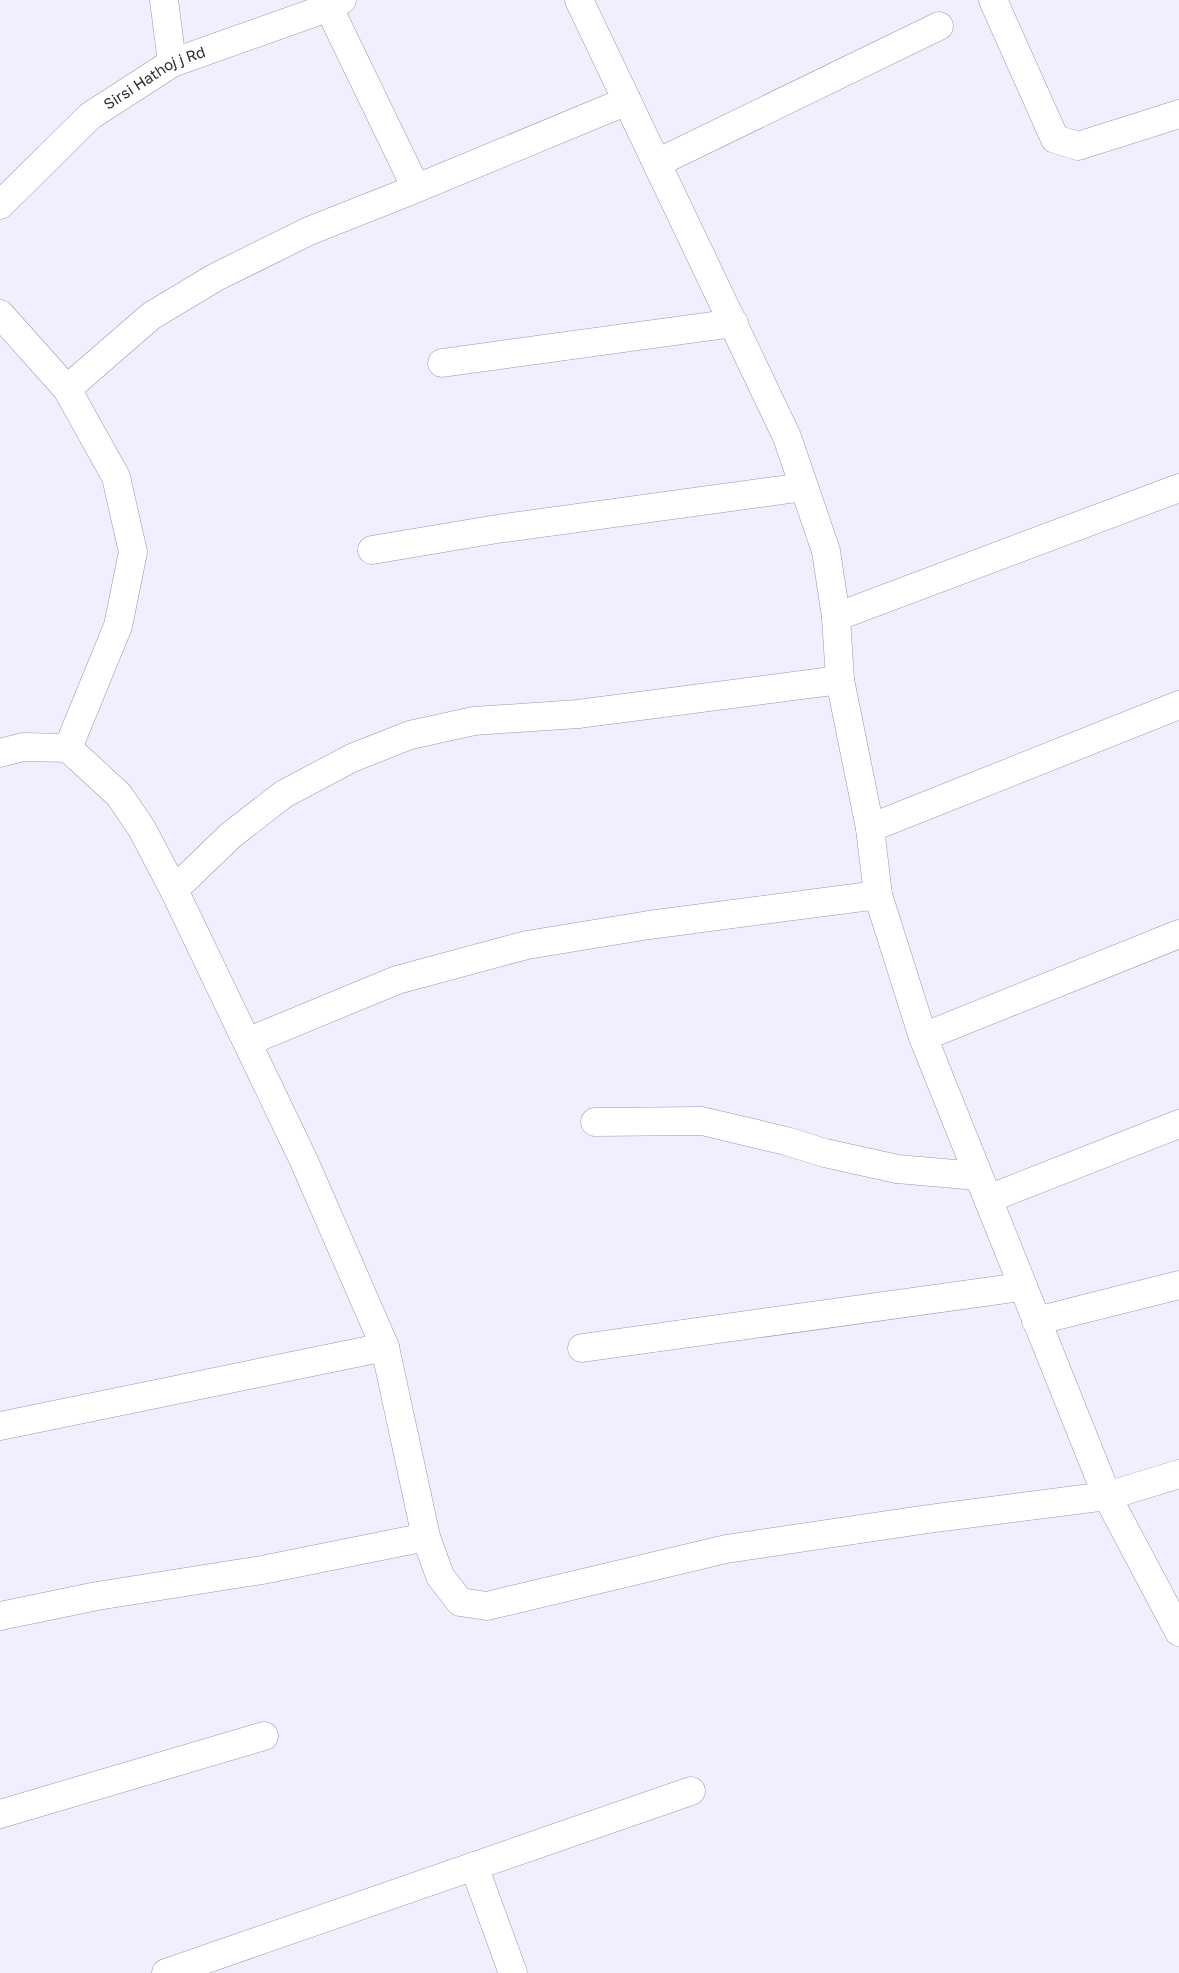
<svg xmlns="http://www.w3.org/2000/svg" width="1179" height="1973" viewBox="0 0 1179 1973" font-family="'Golos Text',sans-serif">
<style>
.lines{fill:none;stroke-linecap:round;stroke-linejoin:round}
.street-casing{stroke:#9c94ae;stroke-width:29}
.secondary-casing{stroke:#9c94ae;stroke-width:29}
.street{stroke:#fff;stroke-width:28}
.secondary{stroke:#fff;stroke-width:28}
.labels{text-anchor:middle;stroke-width:5;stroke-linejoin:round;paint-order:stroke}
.street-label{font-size:15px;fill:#2e2b36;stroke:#fff}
</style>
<rect width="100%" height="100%" fill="#f3eeff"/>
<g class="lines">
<defs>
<g id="street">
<path d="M164,0L172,63"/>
<path d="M579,0L787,437L826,551L836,617L840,680L870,828L878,895L923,1037L988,1199L1179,1124"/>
<path d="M993,0L1055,139L1078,146L1179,114"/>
<path d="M328,6L416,188"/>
<path d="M657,163L939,26"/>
<path d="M0,314L67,389"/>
<path d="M442,363L734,323"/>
<path d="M372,550L497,529L804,487"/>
<path d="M836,617L1179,488"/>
<path d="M68,748L118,626L133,552L116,477L67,389L151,316L216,277L309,231L405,193L627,101"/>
<path d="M0,753L23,747L68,748L119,795L142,829L174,890L231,835L284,794L352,758L410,735L474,721L578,714L840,680"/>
<path d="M870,828L1179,705"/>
<path d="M923,1037L1179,934"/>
<path d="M247,1042L397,980L527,945L649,925L878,895"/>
<path d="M595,1122L702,1121L786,1141L825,1153L897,1169L978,1176"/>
<path d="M988,1199L1107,1496L1179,1632"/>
<path d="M1036,1321L1179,1285"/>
<path d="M385,1347L426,1537L440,1576L460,1602L487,1606L726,1549L928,1519L1107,1496L1179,1474"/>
<path d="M582,1348L1021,1287"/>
<path d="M0,1426L385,1347L304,1161L174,890"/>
<path d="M0,1616L97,1596L262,1570L426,1537"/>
<path d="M0,1814L264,1736"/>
<path d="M474,1866L513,1973"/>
<path d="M166,1973L691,1791"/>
</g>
<g id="secondary">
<path id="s1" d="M0,205L90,116L172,63L324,9L342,0"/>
</g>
</defs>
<use href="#street" class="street-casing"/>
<use href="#secondary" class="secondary-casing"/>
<use href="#street" class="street"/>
<use href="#secondary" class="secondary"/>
</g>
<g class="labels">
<g class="street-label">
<text dy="5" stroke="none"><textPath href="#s1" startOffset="202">Sirsi Hathoj j Rd</textPath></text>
</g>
</g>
</svg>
